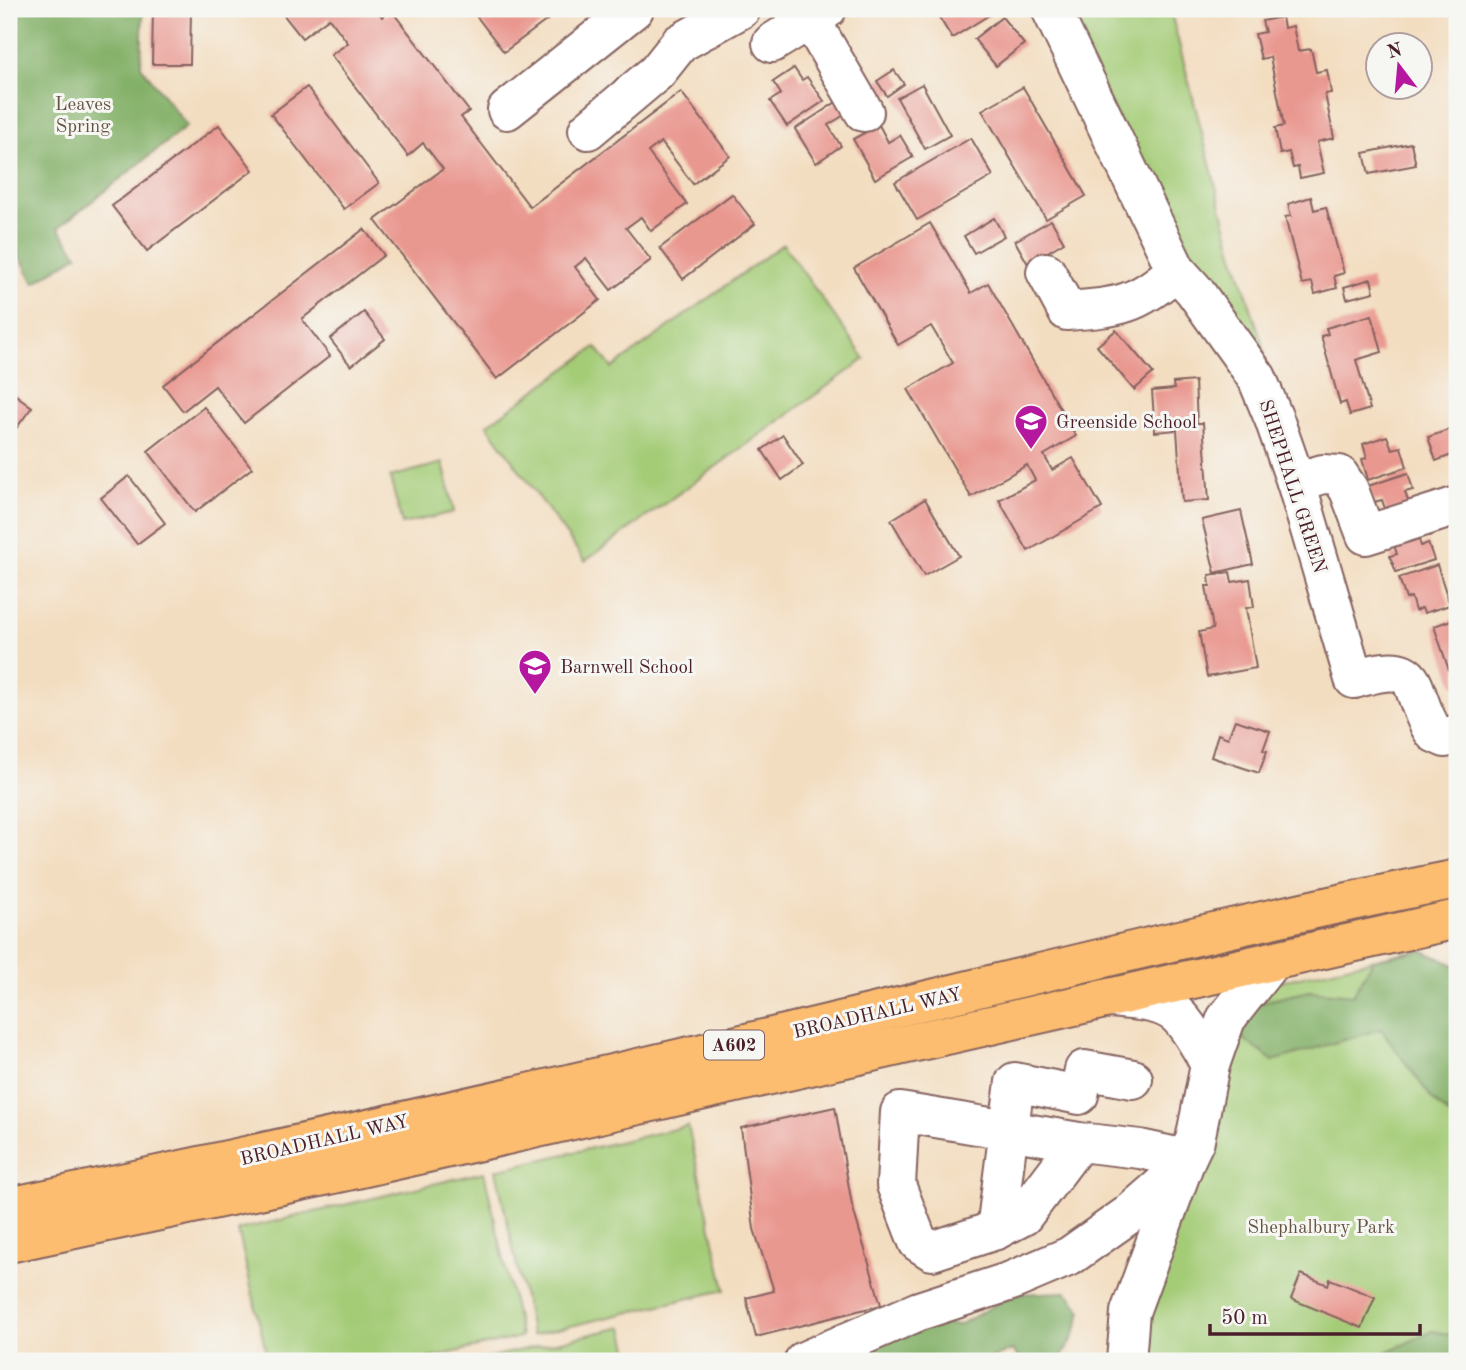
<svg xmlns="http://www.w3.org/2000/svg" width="1466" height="1370" viewBox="0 0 1466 1370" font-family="'Old Standard TT',serif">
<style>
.green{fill:#a4cc77;stroke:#777651;stroke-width:2}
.forest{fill:#83b068;stroke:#66684a;stroke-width:2}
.building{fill:#e99890}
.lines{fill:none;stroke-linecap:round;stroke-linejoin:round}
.minor-casing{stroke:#85625f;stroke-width:42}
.highway-casing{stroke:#85625f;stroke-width:42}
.minor{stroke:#fff;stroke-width:38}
.highway{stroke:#fcbd6f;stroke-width:38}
.labels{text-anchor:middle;stroke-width:6;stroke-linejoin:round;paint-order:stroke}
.shield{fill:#f6f6f2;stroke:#7e6067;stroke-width:2}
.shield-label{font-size:18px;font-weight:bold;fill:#4a1f2b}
.park-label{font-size:19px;fill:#655342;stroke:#f6f6f2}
.poi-label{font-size:19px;fill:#4a1f2b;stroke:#f6f6f2;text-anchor:start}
.street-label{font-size:19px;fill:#4a1f2b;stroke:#f6f6f2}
</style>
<rect width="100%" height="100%" fill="#f6f6f2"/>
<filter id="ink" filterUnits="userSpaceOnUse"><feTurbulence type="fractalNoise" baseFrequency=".0143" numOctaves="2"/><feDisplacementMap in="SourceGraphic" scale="14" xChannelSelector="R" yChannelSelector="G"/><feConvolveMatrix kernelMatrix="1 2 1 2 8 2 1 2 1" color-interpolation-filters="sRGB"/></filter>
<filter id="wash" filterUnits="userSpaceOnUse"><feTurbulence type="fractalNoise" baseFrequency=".00686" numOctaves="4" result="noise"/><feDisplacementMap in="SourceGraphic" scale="28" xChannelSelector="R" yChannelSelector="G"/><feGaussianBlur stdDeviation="1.57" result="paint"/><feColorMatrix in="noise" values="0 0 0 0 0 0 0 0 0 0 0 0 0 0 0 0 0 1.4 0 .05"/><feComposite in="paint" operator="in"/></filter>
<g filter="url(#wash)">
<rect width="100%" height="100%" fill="#f3ddc0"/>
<g class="green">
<path d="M1061,9H1170L1232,249L1265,351L1259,360C1185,247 1122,129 1061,9Z"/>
<path d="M783,244L865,359L585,561L487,425L596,347L612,368Z"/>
<path d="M443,463L454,512L402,524L390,477Z"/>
<path d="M1410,951L1457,1013V1361H1122L1211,1136L1260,986Z"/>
<path d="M688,1126L725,1290L532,1335L496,1170Z"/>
<path d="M484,1172L521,1337L416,1361H268L238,1230Z"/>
<path d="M623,1327L631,1361H473Z"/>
</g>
<g class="forest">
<path d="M9,9H143L141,66L187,126L58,228L78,255L34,283L9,236Z"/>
<path d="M1421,950L1457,966V1122L1433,1100L1381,1029L1273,1061L1236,1033L1254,1004L1309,991L1353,995L1373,960Z"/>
<path d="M1067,1292L1082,1311L1074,1336L1059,1361H1022L1012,1350L986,1361H830L919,1322L959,1325L1014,1294Z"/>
<path d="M1433,1331L1457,1336V1361H1372L1371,1359Z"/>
</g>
<g id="blocks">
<g class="building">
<path d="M153,9H191L190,64H152Z"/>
<path d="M279,9H376L382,17L391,10L469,111L461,117L530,207L681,92L730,156L693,184L661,142L648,152L687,204L651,231L641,217L626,228L651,260L611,290L586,258L575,267L600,300L497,379L375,220L443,169L423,143L408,156L331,55L348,43L329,18L302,38Z"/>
<path d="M471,9H562L504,52Z"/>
<path d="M934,9H992L994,12L952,38Z"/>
<path d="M1002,17L1024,44L996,66L974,39Z"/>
<path d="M1282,17L1284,28L1293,26L1298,51L1311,49L1316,72L1327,70L1331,93L1325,94L1334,138L1317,142L1324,173L1300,178L1298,167L1293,168L1289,152L1280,154L1275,128L1284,126L1270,57L1261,59L1255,34L1265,32L1262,21Z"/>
<path d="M794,68L802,80L807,77L824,101L787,126L770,101L781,94L773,82Z"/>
<path d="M894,70L904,84L887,96L877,81Z"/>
<path d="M922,84L950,135L925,149L897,98Z"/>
<path d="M307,87L379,183L344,209L271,114Z"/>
<path d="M1023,87L1086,196L1046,219L982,110Z"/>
<path d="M838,101L846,114L828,125L841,146L816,163L795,129Z"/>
<path d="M219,125L253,170L147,251L112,206Z"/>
<path d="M879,125L888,142L900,135L913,157L875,179L853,139Z"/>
<path d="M971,138L993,176L917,220L895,182Z"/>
<path d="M1411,143L1416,165L1369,174L1364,153Z"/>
<path d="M732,194L755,224L683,279L660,248Z"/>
<path d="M1311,197L1314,210L1326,207L1344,273L1334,276L1337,288L1315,294L1312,282L1302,284L1285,217L1291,216L1288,204Z"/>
<path d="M994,218L1004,236L974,253L964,236Z"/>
<path d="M1051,220L1064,242L1028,264L1015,241Z"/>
<path d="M930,223L971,293L988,283L1076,436L1044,455L1052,470L1073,458L1102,508L1028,551L999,500L1035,480L1027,465L971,497L908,389L953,363L931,326L898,345L854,268Z"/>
<path d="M364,229L384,255L302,319L330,356L244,423L215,386L183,411L163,385Z"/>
<path d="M1371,279L1374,292L1347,299L1344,287Z"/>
<path d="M364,312L385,339L351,366L330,339Z"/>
<path d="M1372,315L1382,352L1356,360L1370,409L1350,415L1346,402L1340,404L1321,336L1328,334L1326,328Z"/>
<path d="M1116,330L1153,373L1134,390L1097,346Z"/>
<path d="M1195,381L1197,423H1203L1209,500L1182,502L1177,430L1155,432L1152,391L1174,389L1173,383Z"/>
<path d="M9,390L32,407L9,438Z"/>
<path d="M204,407L252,468L195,512L148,451Z"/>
<path d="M1457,427V453L1436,461L1428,437Z"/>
<path d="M783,435L803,465L782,480L762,450Z"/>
<path d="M1387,436L1392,449L1401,447L1407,467L1368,480L1362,459L1367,458L1363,444Z"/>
<path d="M1408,473L1413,490L1405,492L1409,504L1386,512L1382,500L1374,502L1368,486Z"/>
<path d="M129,476L165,523L137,544L101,498Z"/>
<path d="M925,499L959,556L924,576L891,520Z"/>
<path d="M1241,511L1253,564L1215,573L1202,520Z"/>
<path d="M1417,534L1421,546L1428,543L1434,560L1396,572L1390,556L1397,554L1393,542Z"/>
<path d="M1437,565L1450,605L1424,613L1422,608L1415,611L1411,597L1406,599L1399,578Z"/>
<path d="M1230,572L1232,582L1250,579L1254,607L1246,608L1256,668L1207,677L1199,632L1213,629L1206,586H1210L1209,575Z"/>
<path d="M1457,618V684L1454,685L1434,626Z"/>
<path d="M1235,720L1270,731L1263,750L1267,751L1259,773L1211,757L1218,734L1228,738Z"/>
<path d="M835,1107L852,1205L881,1305L756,1337L746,1298L774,1291L754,1229L741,1128Z"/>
<path d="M1301,1274L1328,1285L1330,1279L1375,1297L1362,1328L1291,1299Z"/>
</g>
</g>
</g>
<g filter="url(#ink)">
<use href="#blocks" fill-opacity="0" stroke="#85625f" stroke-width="2"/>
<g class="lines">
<defs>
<g id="minor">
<path d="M1051,9L1176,270L1194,290L1257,378L1274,419L1296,482L1354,679C1428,656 1405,689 1434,733L1445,738L1457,734"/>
<path d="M810,19L864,112"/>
<path d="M772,43L827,9"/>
<path d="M507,110L634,9"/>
<path d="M588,130L657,72L680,43L741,9"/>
<path d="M1046,272L1067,311C1118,307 1137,306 1176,270"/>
<path d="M1296,482L1323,474L1339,475L1349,490L1366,535L1457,506"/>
<path d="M1111,998C1131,1001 1159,1000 1176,1014C1187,1023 1203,1051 1210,1065L1226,1019L1271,962"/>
<path d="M1079,1142L1023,1216L996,1230L932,1251L918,1242L896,1185L900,1112L1079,1142L1140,1149L1186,1159"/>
<path d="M996,1230L1015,1082L1079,1095L1084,1070L1133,1079"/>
<path d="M804,1361L919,1311L1011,1281L1070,1256L1128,1215L1183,1167"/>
<path d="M1126,1361L1130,1312L1186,1159L1195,1140L1210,1065"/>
</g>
<g id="highway">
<path d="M9,1207C267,1152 524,1095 781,1035C1006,982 1230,925 1457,879"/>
<path d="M9,1243L348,1171L1457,919"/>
</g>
</defs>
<use href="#minor" class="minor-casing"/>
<use href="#highway" class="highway-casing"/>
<use href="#minor" class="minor"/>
<use href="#highway" class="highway"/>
</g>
</g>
<defs>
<symbol id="school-pin" viewBox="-11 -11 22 30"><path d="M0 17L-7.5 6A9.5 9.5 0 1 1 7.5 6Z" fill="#b5179e" stroke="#f6f6f2"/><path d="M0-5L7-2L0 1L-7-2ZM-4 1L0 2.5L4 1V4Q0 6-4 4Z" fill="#fff"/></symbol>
</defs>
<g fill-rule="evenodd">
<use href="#school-pin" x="1012" y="402" width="38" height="52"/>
<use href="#school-pin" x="516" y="647" width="38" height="52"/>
</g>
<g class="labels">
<rect class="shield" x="704" y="1030.5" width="60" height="29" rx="5"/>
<g class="shield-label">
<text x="734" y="1051">A602</text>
</g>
<g class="park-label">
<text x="83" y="110">Leaves<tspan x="83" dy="22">Spring</tspan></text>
<text x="1321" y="1233">Shephalbury Park</text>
</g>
<g class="poi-label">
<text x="1056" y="428">Greenside School</text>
<text x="560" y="673">Barnwell School</text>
</g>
<g class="street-label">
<text transform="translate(1294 486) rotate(72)" y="7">SHEPHALL GREEN</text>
<text transform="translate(877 1012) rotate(-13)" y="7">BROADHALL WAY</text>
<text transform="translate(324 1139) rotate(-13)" y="7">BROADHALL WAY</text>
</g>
</g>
<rect width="1466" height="1370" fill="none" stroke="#f6f6f2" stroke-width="35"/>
<g transform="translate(1399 66) rotate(344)"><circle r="33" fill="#f6f6f2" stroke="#b1a0a2" stroke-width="2"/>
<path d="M0-5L12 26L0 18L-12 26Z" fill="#b5179e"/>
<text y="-10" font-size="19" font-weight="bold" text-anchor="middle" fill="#4a1f2b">N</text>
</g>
<path d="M1210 1324v10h210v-10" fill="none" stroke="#4a1f2b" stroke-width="3.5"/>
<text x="1221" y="1324" font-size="21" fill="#4a1f2b" stroke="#f6f6f2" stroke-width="5" paint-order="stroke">50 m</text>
</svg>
